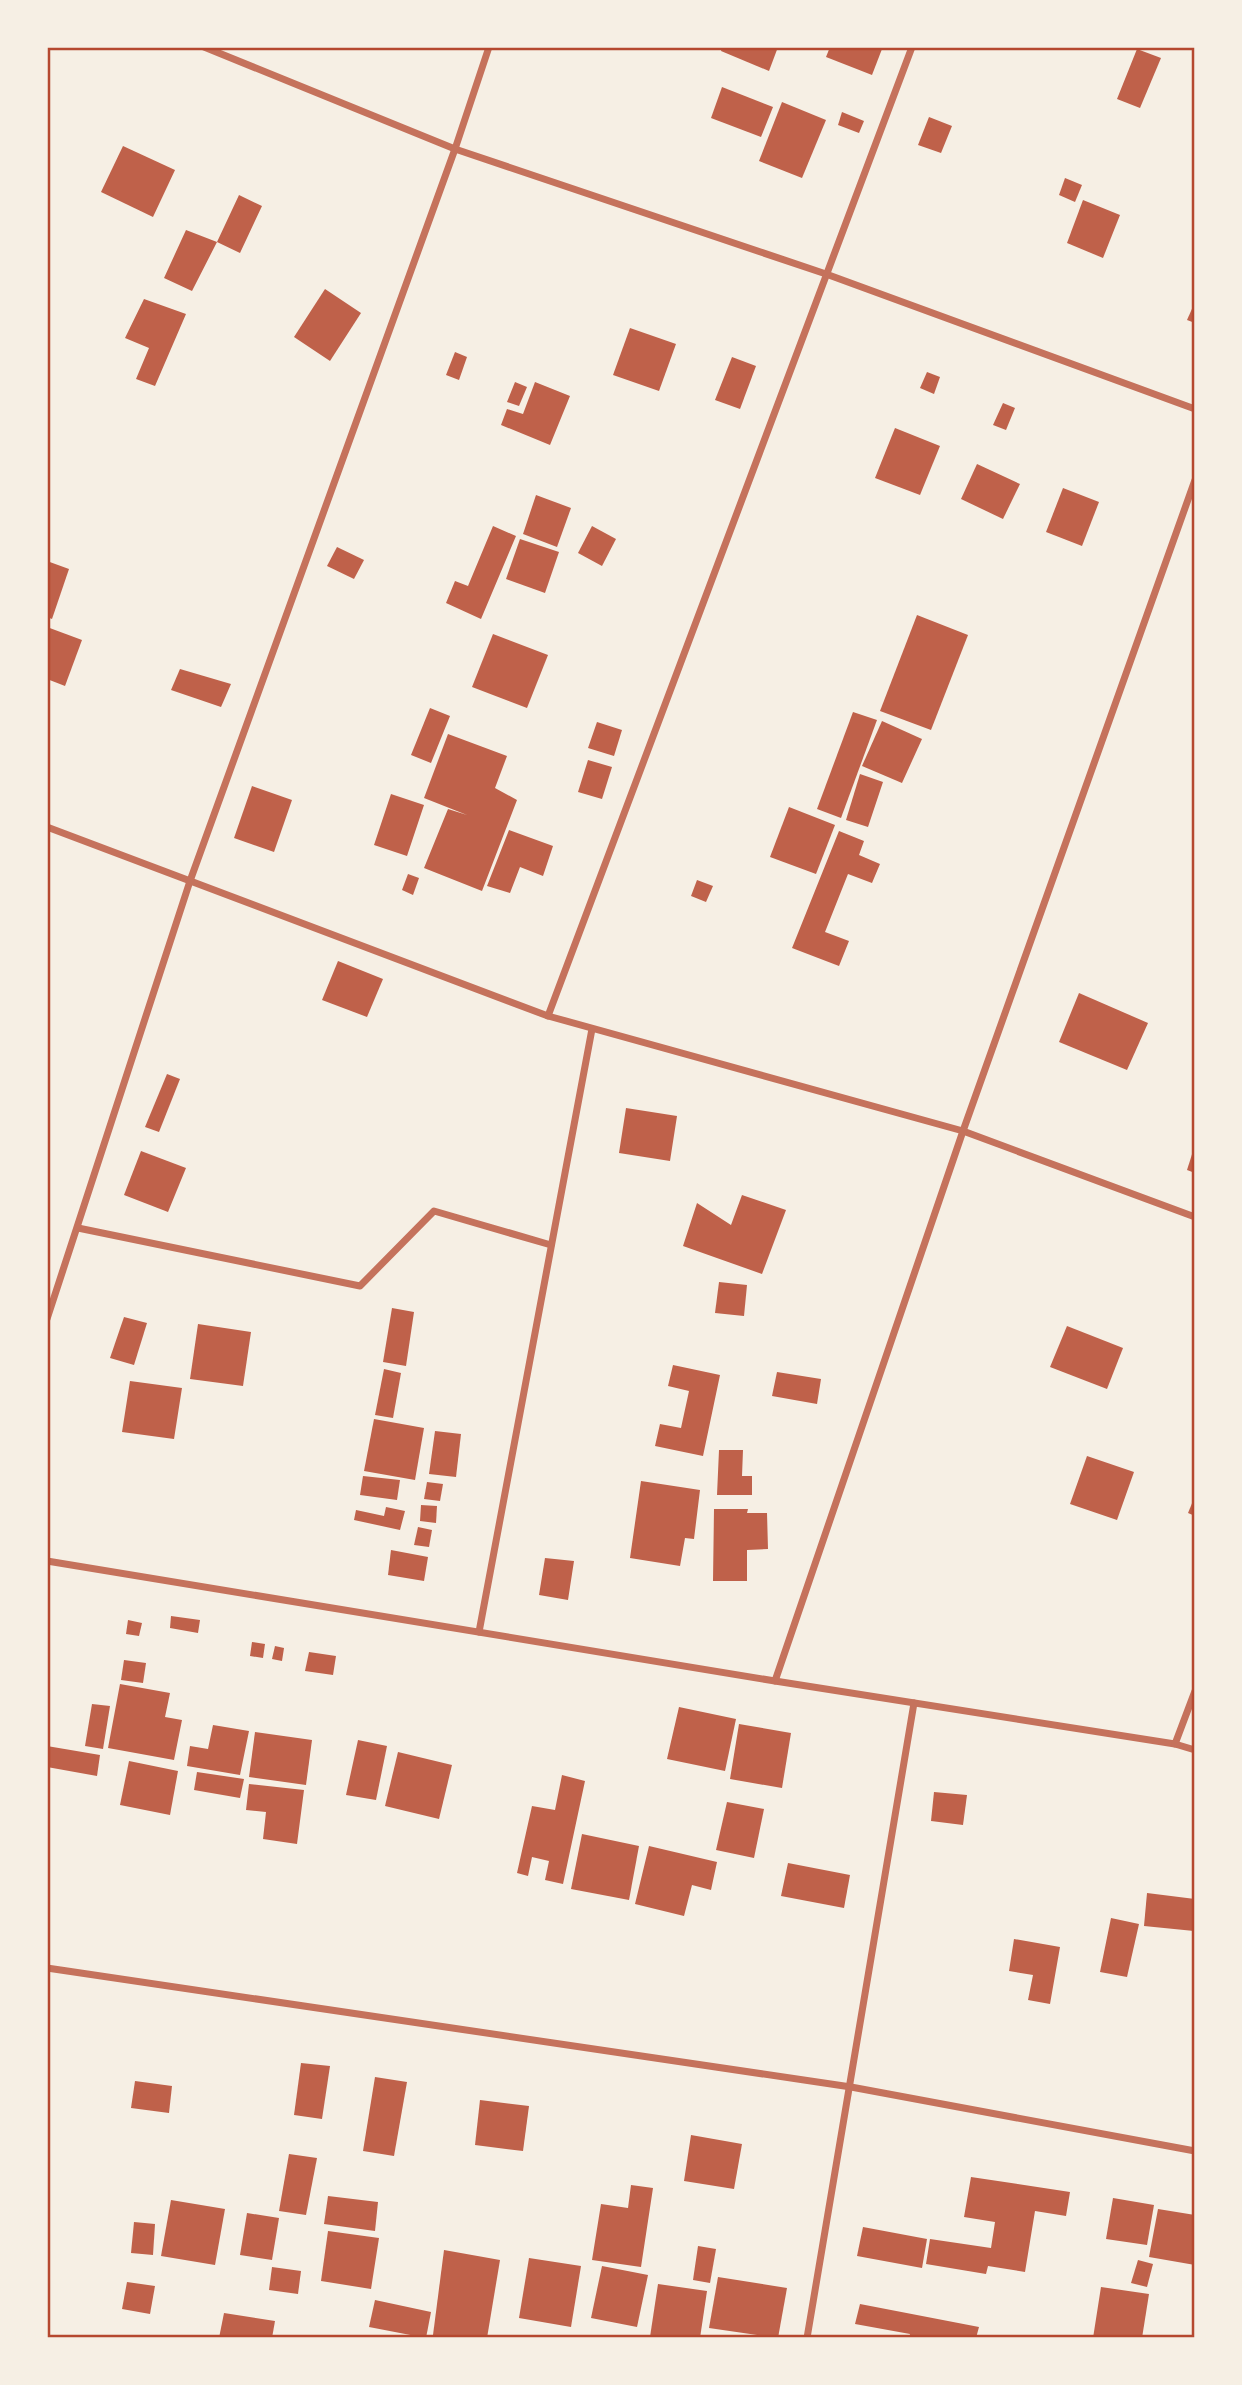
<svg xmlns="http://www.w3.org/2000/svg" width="1242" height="2385" viewBox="0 0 1242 2385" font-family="Karla,sans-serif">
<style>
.building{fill:#bf614a}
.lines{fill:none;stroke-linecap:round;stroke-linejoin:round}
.minor{stroke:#c5725c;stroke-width:7}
.neatline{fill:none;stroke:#b5482f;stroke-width:2.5}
</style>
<rect width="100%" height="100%" fill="#f6efe4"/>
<g class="building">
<path d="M722,47H778L769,71L721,51Z"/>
<path d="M830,47H879L882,49L872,75L826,57Z"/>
<path d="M1137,49L1161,58L1140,108L1117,99Z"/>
<path d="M722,87L773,107L761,137L711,118Z"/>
<path d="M782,102L826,120L802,178L759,161Z"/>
<path d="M842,112L864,121L859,133L838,125Z"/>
<path d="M929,117L952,126L941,153L918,145Z"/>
<path d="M123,146L175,170L153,217L101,192Z"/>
<path d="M1065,178L1082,185L1075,202L1059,195Z"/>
<path d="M239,195L262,206L240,253L217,242L192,291L164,278L186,230L217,242Z"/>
<path d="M1083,200L1120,215L1103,258L1067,243Z"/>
<path d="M325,289L361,313L330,361L294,337Z"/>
<path d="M144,299L186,314L155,386L136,379L149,348L125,338Z"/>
<path d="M1195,302V323L1187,320Z"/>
<path d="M630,328L676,344L659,391L613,375Z"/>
<path d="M455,352L467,357L459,380L446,375Z"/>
<path d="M732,357L756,366L740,409L715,400Z"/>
<path d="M927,372L940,377L934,394L920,388Z"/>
<path d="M515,382L527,387L519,406L507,402Z"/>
<path d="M535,382L570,396L550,445L501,425L507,409L523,414Z"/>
<path d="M1003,403L1015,408L1006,430L993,425Z"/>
<path d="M895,428L940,446L920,495L875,478Z"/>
<path d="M977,464L1020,484L1003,519L961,499Z"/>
<path d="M1063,488L1099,502L1082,546L1046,532Z"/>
<path d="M536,495L571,508L557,547L523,534Z"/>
<path d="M493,526L516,536L481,619L446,603L455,581L468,586Z"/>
<path d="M592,526L616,539L602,566L578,553Z"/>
<path d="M520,539L559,552L545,593L506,579Z"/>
<path d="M337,547L364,560L354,579L327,566Z"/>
<path d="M47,561L69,569L52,619L47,617Z"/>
<path d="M917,615L968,635L931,730L880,711Z"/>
<path d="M47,627L82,640L65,686L47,679Z"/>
<path d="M493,634L548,655L527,708L472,687Z"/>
<path d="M180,669L231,684L221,707L171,690Z"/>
<path d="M430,708L450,716L431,763L411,755Z"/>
<path d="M853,712L877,720L841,818L817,809Z"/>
<path d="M882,721L922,739L902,783L862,766Z"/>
<path d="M597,722L622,730L614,756L588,748Z"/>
<path d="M448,734L507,756L495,788L517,800L482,891L424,868L448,809L467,815L424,798Z"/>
<path d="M588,760L612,767L602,799L578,792Z"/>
<path d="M860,774L883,782L868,827L846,820Z"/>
<path d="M252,786L292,800L274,852L234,838Z"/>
<path d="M391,794L424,805L407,856L374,845Z"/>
<path d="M789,807L835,825L816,874L770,857Z"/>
<path d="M509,830L553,846L543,876L520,867L510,893L487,886Z"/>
<path d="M839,831L864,841L859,855L880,864L872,883L848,874L825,932L849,941L839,966L792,948Z"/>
<path d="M408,874L419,878L413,895L402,890Z"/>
<path d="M697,880L713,886L706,902L691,896Z"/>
<path d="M338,961L383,979L367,1017L322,1000Z"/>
<path d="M1079,993L1148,1023L1127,1070L1059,1042Z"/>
<path d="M167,1074L180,1079L159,1132L145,1127Z"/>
<path d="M626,1108L677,1116L670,1161L619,1153Z"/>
<path d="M1194,1148H1195V1173L1187,1170Z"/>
<path d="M141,1151L186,1168L168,1212L124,1195Z"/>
<path d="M742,1195L786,1210L762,1274L683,1246L697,1203L731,1225Z"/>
<path d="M719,1282L747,1285L744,1316L715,1313Z"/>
<path d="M392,1308L414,1312L406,1366L383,1362Z"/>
<path d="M124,1317L147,1323L134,1365L110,1358Z"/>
<path d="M198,1324L251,1332L243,1386L190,1379Z"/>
<path d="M1067,1326L1123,1348L1107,1389L1050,1367Z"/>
<path d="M673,1365L720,1375L703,1456L655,1446L660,1424L681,1428L689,1391L668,1386Z"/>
<path d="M384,1369L401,1373L393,1418L375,1415Z"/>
<path d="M777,1372L821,1379L817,1404L772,1396Z"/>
<path d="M130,1381L182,1388L174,1439L122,1432Z"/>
<path d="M374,1419L424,1428L415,1480L364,1471Z"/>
<path d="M435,1431L461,1434L456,1477L429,1474Z"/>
<path d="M719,1450H743L742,1476H752V1495H717Z"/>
<path d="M1087,1456L1134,1472L1117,1520L1070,1504Z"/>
<path d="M363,1476L400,1480L397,1500L360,1495Z"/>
<path d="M641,1481L700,1490L694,1539L685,1538L680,1566L630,1558Z"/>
<path d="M427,1482L443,1484L440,1501L424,1499Z"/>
<path d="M1195,1496V1516L1188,1513Z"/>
<path d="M421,1505L437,1506L436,1523L420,1521Z"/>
<path d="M386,1507L405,1511L400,1530L354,1520L356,1510L384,1516Z"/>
<path d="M714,1509H748L747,1513H767L768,1549L747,1550V1581H713Z"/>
<path d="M418,1527L432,1530L429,1547L414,1545Z"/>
<path d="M391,1550L428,1557L424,1581L388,1575Z"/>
<path d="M545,1558L574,1561L568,1600L539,1595Z"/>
<path d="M171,1616L200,1620L198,1633L170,1628Z"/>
<path d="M128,1620L142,1623L139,1636L126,1634Z"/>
<path d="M252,1642L265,1644L263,1658L250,1656Z"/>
<path d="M275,1646L284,1648L282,1661L272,1659Z"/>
<path d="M309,1652L336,1656L333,1675L305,1671Z"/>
<path d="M124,1660L146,1663L143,1683L121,1680Z"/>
<path d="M120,1684L170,1693L165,1717L182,1720L174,1760L108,1748Z"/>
<path d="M92,1704L110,1706L103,1749L85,1746Z"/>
<path d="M679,1707L736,1719L725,1771L667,1759Z"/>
<path d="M739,1724L791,1733L782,1788L730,1779Z"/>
<path d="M213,1725L249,1731L240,1775L187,1766L190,1746L208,1749Z"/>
<path d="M255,1732L312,1740L306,1785L249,1777Z"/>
<path d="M358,1740L387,1746L376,1800L346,1795Z"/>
<path d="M47,1746L100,1755L97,1776L47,1767Z"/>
<path d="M398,1752L452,1765L439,1819L385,1806Z"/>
<path d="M129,1761L178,1771L170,1815L120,1805Z"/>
<path d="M197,1772L244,1779L240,1798L194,1790Z"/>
<path d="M562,1775L585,1781L563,1884L545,1880L549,1861L532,1857L528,1876L517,1873L532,1806L555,1810Z"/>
<path d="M249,1784L304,1790L297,1844L263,1839L266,1812L246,1810Z"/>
<path d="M934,1792L967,1795L963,1825L931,1821Z"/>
<path d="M727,1802L764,1809L754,1858L716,1850Z"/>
<path d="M582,1834L639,1846L629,1900L571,1889Z"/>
<path d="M649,1846L717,1862L711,1890L692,1885L684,1916L635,1904Z"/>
<path d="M788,1863L850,1875L844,1908L781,1896Z"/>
<path d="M1147,1893L1195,1899L1194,1931L1144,1926Z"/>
<path d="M1111,1918L1139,1924L1127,1977L1100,1972Z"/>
<path d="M1014,1939L1060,1947L1050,2004L1028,2000L1033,1975L1009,1971Z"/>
<path d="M301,2063L330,2066L322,2119L294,2115Z"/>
<path d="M375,2077L407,2082L394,2156L363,2151Z"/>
<path d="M135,2081L172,2086L169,2113L131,2108Z"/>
<path d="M480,2100L529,2106L523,2151L475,2145Z"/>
<path d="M691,2135L742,2144L734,2189L684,2181Z"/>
<path d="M289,2154L317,2158L306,2215L279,2211Z"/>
<path d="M971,2177L1070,2192L1066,2216L1035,2211L1025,2272L988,2266L986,2274L926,2264L930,2239L991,2248L995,2222L964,2217Z"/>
<path d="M631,2185L653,2188L641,2267L592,2260L601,2204L628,2208Z"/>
<path d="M328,2196L378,2202L375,2231L324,2224Z"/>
<path d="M1113,2198L1154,2205L1147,2245L1106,2239Z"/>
<path d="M171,2200L225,2209L215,2265L161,2256Z"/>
<path d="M1158,2209L1195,2215V2265L1149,2257Z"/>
<path d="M247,2213L279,2218L272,2260L240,2255Z"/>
<path d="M134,2222L155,2224L153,2255L131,2253Z"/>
<path d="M863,2227L927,2239L922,2268L857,2256Z"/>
<path d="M328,2231L379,2238L371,2289L321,2281Z"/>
<path d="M698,2246L716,2249L710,2283L693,2280Z"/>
<path d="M444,2250L500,2260L487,2338H441L433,2335Z"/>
<path d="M529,2258L581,2266L571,2327L519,2318Z"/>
<path d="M1138,2260L1153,2264L1147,2287L1131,2283Z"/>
<path d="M602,2266L648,2275L637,2327L591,2318Z"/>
<path d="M272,2267L301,2271L298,2294L269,2290Z"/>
<path d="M718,2277L787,2288L778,2338L709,2328Z"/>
<path d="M127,2282L155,2286L150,2314L122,2309Z"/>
<path d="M658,2284L707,2291L700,2338L650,2337Z"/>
<path d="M1101,2287L1149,2294L1142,2338H1093Z"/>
<path d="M375,2300L431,2312L426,2338L369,2327Z"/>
<path d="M860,2304L979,2327L976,2338H909L910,2334L855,2324Z"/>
<path d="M224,2313L275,2321L272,2338H219Z"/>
</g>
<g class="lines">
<g class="minor">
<path d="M204,47L455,149L826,274L1195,409"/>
<path d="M47,827L548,1016L963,1131L1195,1217"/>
<path d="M548,1016L912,47"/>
<path d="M78,1228L360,1286L434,1211L551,1245"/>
<path d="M47,1319L190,881L455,149L489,47"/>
<path d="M47,1561L775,1681L1175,1744L1195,1750"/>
<path d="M479,1632L592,1029"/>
<path d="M775,1681L963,1131L1195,480"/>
<path d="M1175,1744L1195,1691"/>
<path d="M47,1968L851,2087L1195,2151"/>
<path d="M807,2338L914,1703"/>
</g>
</g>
<rect width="1242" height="2385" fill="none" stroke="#f6efe4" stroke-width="98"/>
<rect x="49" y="49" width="1144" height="2287" class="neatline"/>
</svg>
